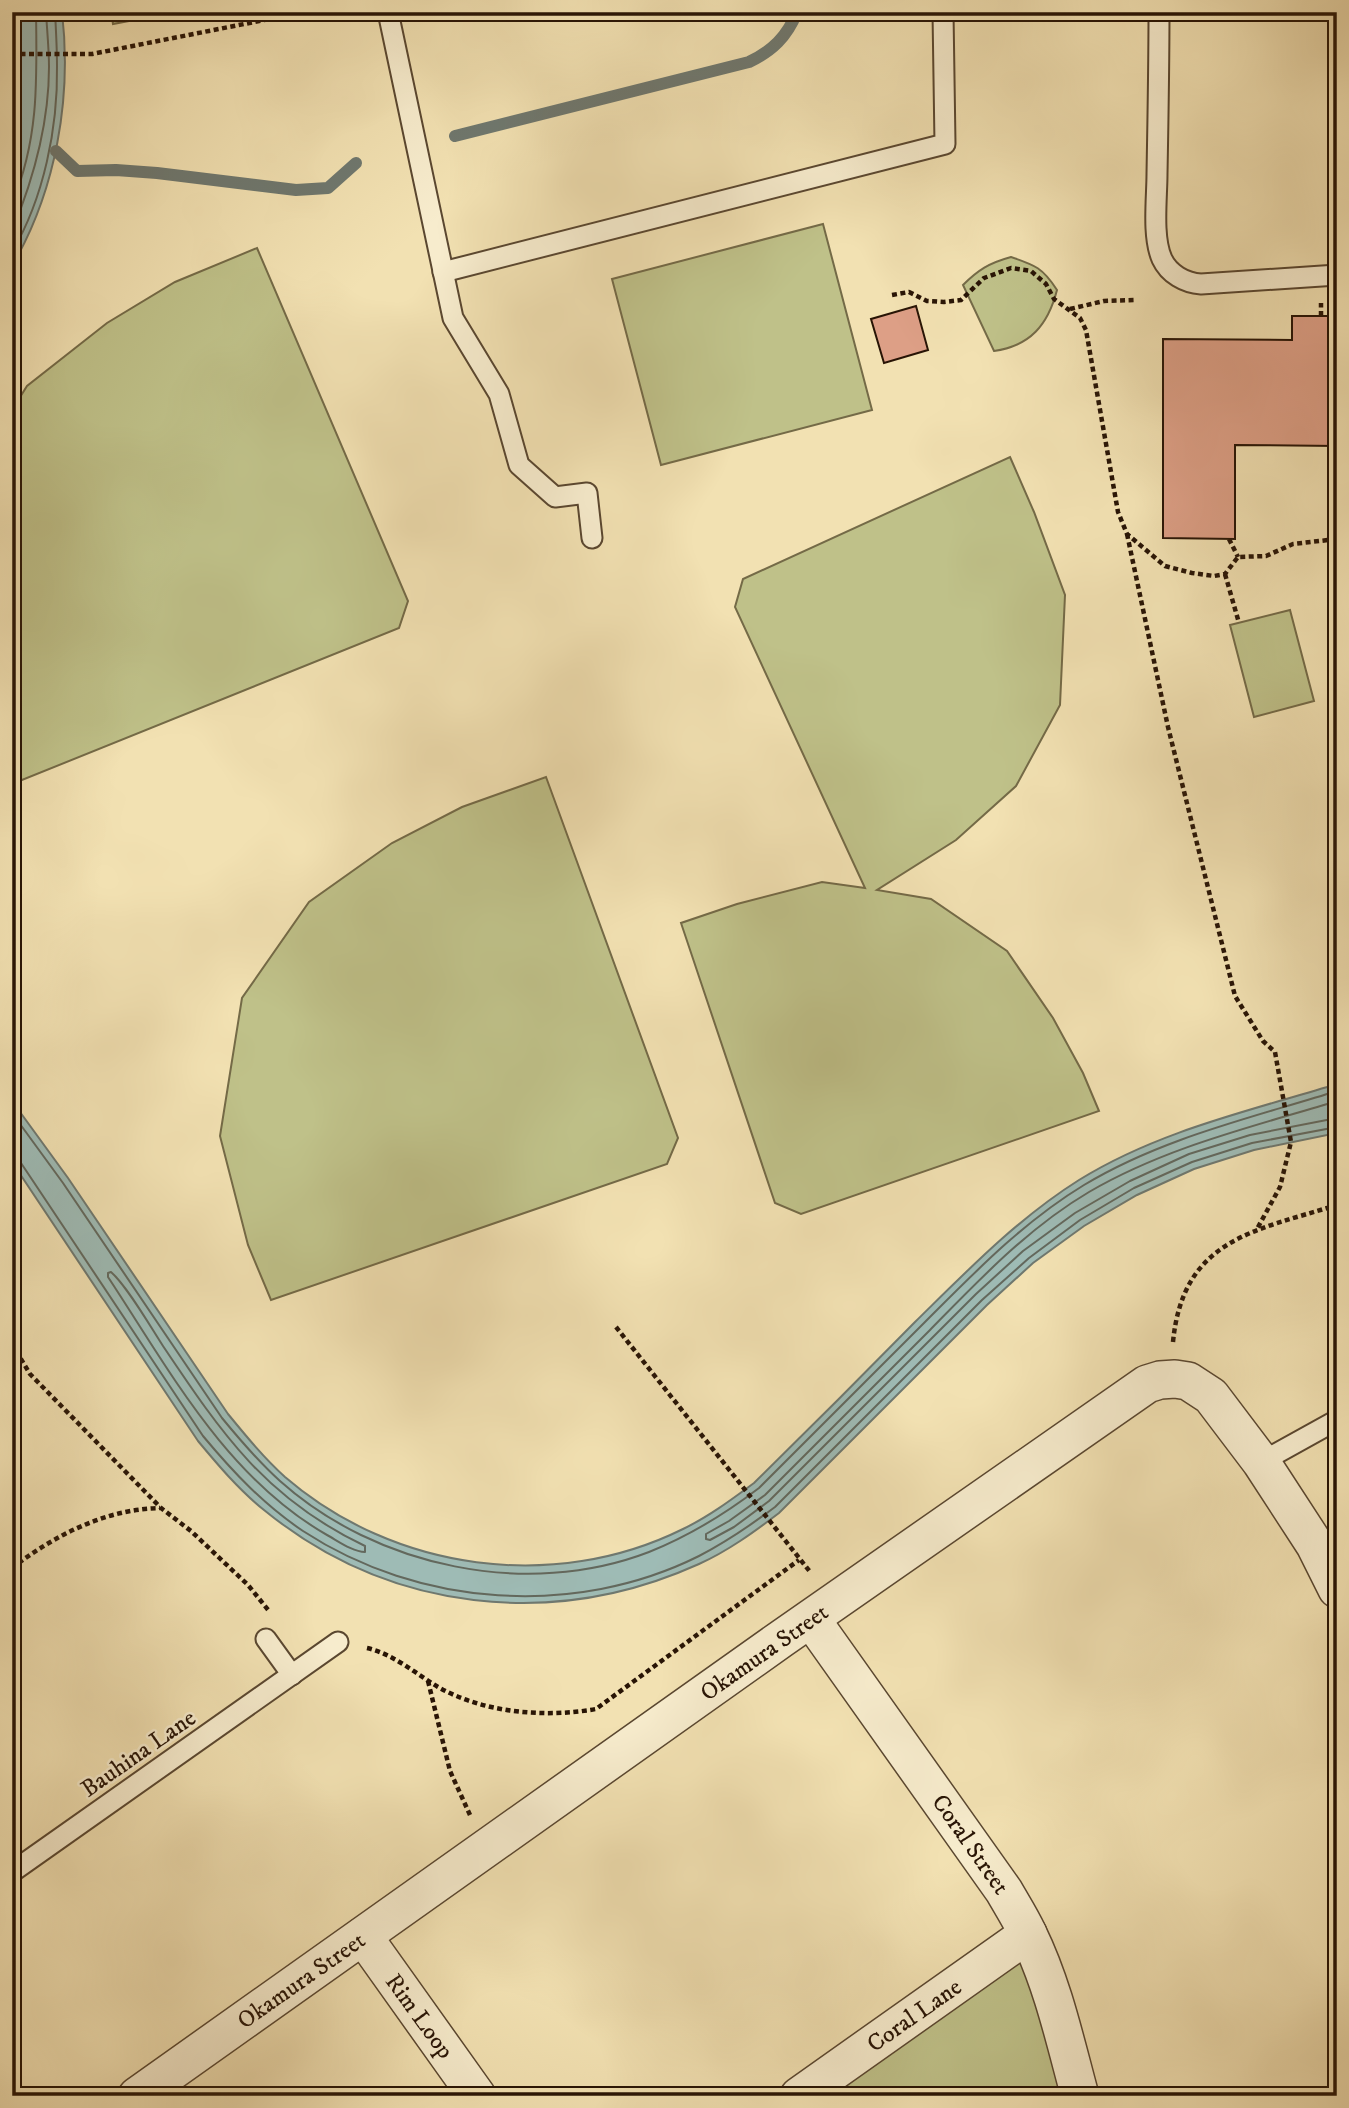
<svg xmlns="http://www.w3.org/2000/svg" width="1349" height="2108" viewBox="0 0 1349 2108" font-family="'IM FELL DW Pica',serif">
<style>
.green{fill:#bfc189;stroke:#746a47;stroke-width:2}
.water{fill:#9ebbb5;stroke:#6f786f;stroke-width:2}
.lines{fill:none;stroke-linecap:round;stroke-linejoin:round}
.shore{stroke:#63685d;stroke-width:2}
.stream{stroke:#6f786f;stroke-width:12}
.building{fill:#dd9f86;stroke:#281405;stroke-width:2}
.service-casing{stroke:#5a4730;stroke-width:23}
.minor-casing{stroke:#5a4730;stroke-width:40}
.path{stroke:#281405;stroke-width:4.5;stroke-dasharray:5 3.5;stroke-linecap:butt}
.service{stroke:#f7eccd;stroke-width:19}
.minor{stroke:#f7eccd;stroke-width:37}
.labels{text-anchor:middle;stroke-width:5;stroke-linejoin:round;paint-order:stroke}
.street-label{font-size:24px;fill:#281405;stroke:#f7eccd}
</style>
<rect width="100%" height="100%" fill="#f2e1b2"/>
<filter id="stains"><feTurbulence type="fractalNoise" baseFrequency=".00286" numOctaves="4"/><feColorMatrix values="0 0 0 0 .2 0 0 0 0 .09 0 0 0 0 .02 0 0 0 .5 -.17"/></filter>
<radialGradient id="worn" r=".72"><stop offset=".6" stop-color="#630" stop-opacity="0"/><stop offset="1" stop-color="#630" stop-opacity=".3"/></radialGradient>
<g class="green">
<path d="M111,12H176L113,24Z"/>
<path d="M823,224L872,410L661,465L612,279Z"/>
<path d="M257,248L408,601L399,628L12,784V410L27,386L107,323L175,282Z"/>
<path d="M1011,257C1035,265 1043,268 1057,290C1048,325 1030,346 994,351L963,285C978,270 989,263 1011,257Z"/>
<path d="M1010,457L1034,512L1065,595L1060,705L1016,786L956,840L877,890L931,899L1007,951L1053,1018L1083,1073L1099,1111L801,1214L775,1203L681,923L737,904L822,882L865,888L735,607L743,579Z"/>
<path d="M1290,610L1314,701L1254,717L1230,625Z"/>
<path d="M546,777L678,1138L667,1164L271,1300L248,1245L220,1136L242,998L309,902L392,843L462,807Z"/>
<path d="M1028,1934L1080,2096H799Z"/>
</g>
<g class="water">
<path d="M12,12H62C72,98 56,191 12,266Z"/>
<path d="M1337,1084V1133L1254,1150L1194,1169L1137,1195L1084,1226L1033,1263L987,1305L779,1513C754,1532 728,1551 699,1564C553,1630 389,1612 264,1510C239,1490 218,1465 198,1441L12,1162V1101L68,1178L228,1414C246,1436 264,1458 285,1477C394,1571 554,1593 683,1529C708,1517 731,1500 754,1483C808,1430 862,1376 915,1322C967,1271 1017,1219 1079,1180C1158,1131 1249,1111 1337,1084Z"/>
</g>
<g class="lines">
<g class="shore">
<path d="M12,204C39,139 37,80 36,12"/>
<path d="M12,231C34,178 49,124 49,67C49,49 47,30 46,12"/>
<path d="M12,252C44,198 58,127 57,66C57,48 56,30 55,12"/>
<path d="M1337,1101C1252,1127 1166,1147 1089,1192C1028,1228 979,1280 930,1330C875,1385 820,1440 765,1495L729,1521L706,1534V1539L710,1540L734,1527L769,1501L976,1294L1023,1251L1075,1213L1130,1181L1189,1154L1250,1135L1337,1118"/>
<path d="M12,1113L63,1183L222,1418C240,1440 259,1462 280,1481C376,1567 527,1599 649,1552C689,1536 725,1514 759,1488C814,1433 869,1378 924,1323C974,1273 1023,1222 1084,1185C1162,1138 1251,1118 1337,1091"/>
<path d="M12,1159L21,1163L203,1436C233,1472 264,1505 303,1531C419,1607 575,1618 699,1556C726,1542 751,1525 775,1507L982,1300L1029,1258L1080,1220L1134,1188L1192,1162L1252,1143L1337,1127"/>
<path d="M111,1272C127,1286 150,1326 163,1346C222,1434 266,1499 365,1546V1552C353,1552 338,1541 327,1535C226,1477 170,1371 108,1277V1273Z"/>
</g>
<g class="stream">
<path d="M455,136L749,62C772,51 787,37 797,12"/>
<path d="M56,151L77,171L116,170L157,173L296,190L328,188L356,163"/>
</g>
</g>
<g class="building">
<path d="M916,306L928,350L884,363L871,319Z"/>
<path d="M1292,316H1337V446L1235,445V539L1163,538V339L1292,340Z"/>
</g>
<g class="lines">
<defs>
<g id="service">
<path d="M388,12L453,318L499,394L519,465L555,497L587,493L592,538"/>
<path d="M1159,12C1159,66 1158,120 1157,174C1157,198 1152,237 1162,259C1169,274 1185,283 1201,284L1337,275"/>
<path d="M443,272L945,144L943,12"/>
<path d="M1261,1462L1337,1420"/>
<path d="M266,1639L292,1675"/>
<path d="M12,1872L338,1642"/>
</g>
<g id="minor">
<path d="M811,1619L1004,1891C1012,1905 1021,1919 1028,1934C1053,1985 1065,2041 1080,2096"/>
<path d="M363,1936L477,2096"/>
<path d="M137,2096L781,1639L1147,1384L1160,1380L1175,1379L1188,1381L1211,1396L1261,1462L1315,1545L1337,1589"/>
<path d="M799,2096L1028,1934"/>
</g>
</defs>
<use href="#service" class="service-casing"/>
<use href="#minor" class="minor-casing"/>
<g class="path">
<path d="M12,54H92L305,12"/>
<path d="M892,295L909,292L927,301L944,302L961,300L984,278L1011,268L1031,271L1046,284L1054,299L1080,318L1086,330L1118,512L1127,534L1165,566L1192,573L1214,576L1225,574L1238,557L1266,556L1293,544L1337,539"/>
<path d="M1070,309L1104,301L1136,300"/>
<path d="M1321,316V303"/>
<path d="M1127,534L1168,727L1235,996L1263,1041L1275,1052L1291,1142L1280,1187L1257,1229"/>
<path d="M1229,539L1238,557"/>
<path d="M1225,574L1239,623"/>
<path d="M616,1327L811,1573"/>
<path d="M1173,1342C1183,1239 1254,1231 1337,1205"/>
<path d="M12,1344L30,1374L161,1508L191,1531L248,1585L269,1611"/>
<path d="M12,1568C55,1535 106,1509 160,1508"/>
<path d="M367,1648C393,1654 415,1673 438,1687C484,1713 545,1718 596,1709L799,1560"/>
<path d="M428,1681L450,1771L470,1815"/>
</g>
<use href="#service" class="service"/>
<use href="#minor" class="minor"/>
</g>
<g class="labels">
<g class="street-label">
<text transform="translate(764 1652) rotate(-35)" y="8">Okamura Street</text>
<text transform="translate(138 1753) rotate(-35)" y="8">Bauhina Lane</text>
<text transform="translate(971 1844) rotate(55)" y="8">Coral Street</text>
<text transform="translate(301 1980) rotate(-35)" y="8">Okamura Street</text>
<text transform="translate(914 2015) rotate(-35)" y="8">Coral Lane</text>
<text transform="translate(420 2016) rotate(54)" y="8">Rim Loop</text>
</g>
</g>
<rect width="1349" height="2108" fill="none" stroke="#f2e1b2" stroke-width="42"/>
<rect x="14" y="14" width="1321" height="2080" fill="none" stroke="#281405" stroke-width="3.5"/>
<rect x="21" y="21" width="1307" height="2066" fill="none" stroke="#281405" stroke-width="2"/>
<rect width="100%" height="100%" filter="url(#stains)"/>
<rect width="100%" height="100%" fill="url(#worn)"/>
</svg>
